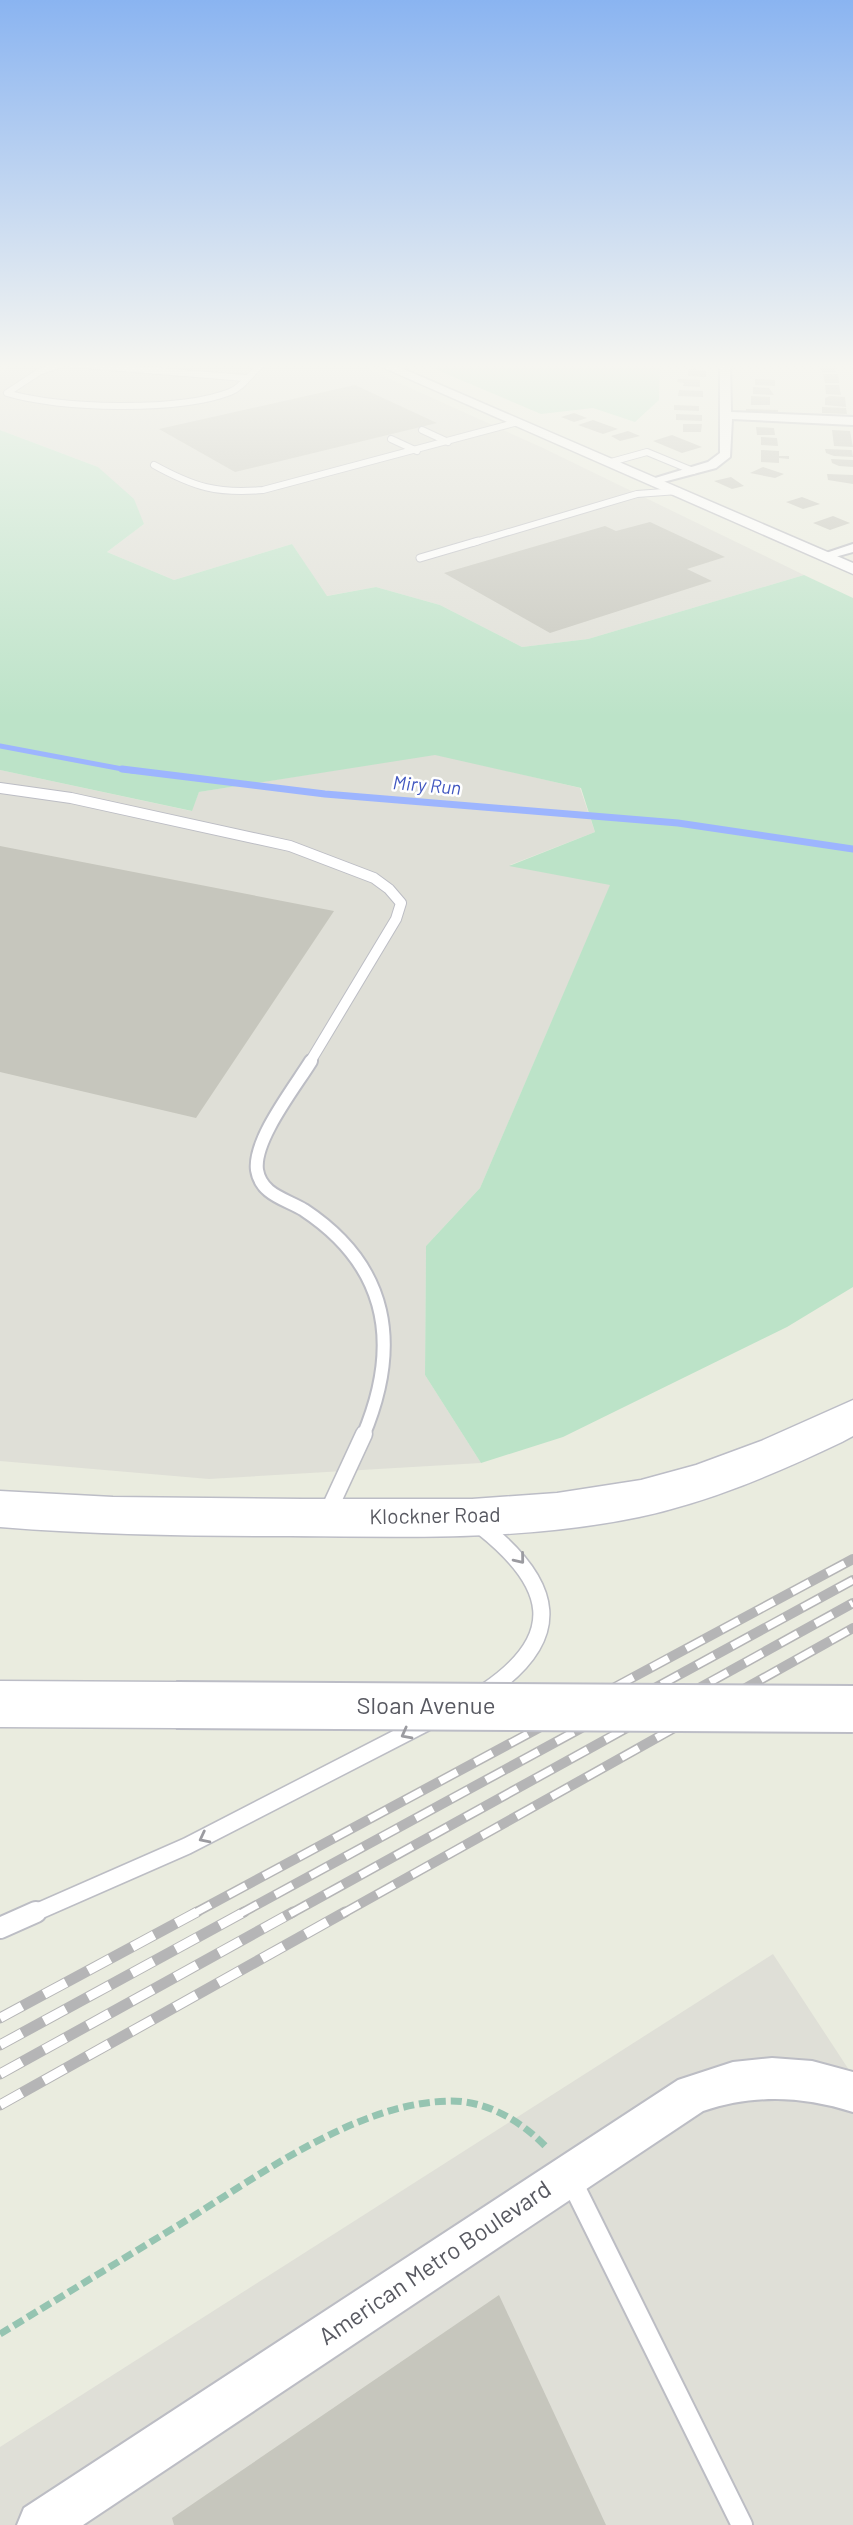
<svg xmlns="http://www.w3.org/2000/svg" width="853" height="2525" viewBox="0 0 853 2525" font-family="Barlow,sans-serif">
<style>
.industrial{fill:#dfdfd7}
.green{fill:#bce3c8}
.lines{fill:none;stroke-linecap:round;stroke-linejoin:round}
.stream-far1{stroke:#9db5fe;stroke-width:5}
.stream{stroke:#9db5fe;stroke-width:7}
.building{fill:#c6c6bd}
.service-far5-casing{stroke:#bcbdc4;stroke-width:8}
.service-far4-casing{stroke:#bcbdc4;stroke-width:9}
.service-far3-casing{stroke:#bcbdc4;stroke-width:12}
.service-far2-casing{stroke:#bcbdc4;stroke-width:16}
.service-far1-casing{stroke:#bcbdc4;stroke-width:19}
.service-casing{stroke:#bcbdc4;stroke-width:24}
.minor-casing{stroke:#bcbdc4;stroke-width:4}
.tertiary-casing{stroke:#bcbdc4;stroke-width:3}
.secondary-casing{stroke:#bcbdc6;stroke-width:3}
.path{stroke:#95c4b1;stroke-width:7;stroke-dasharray:11 5;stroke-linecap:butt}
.service-far5{stroke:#fff;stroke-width:6}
.service-far4{stroke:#fff;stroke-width:7}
.service-far3{stroke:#fff;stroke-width:10}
.service-far2{stroke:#fff;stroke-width:12}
.service-far1{stroke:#fff;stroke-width:16}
.service{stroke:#fff;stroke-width:20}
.minor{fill:#fff;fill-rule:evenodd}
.tertiary{fill:#fff;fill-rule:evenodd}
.secondary{fill:#fff;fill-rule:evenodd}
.rail-far1-casing{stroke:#b5b5b6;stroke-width:10}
.rail-casing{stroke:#b5b5b6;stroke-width:11}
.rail-far1{stroke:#fff;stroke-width:7;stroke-dasharray:20;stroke-linecap:butt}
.rail{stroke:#fff;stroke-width:9;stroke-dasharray:25;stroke-linecap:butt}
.secondary-bridge-casing{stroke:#bcbdc6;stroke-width:50;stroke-linecap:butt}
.secondary-bridge{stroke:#fff;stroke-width:46}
.oneway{stroke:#9b9ba0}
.labels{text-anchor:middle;stroke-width:5;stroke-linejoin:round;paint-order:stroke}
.far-water-label{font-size:19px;font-style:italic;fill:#4157c0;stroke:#fff}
.street-label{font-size:21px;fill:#585961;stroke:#fff}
.near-street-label{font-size:24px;fill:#585961;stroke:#fff}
</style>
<rect width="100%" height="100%" fill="#eaecdf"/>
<g class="industrial">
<path d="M10,364H357L543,448L804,575L588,639L522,647L440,605L376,587L326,596L292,544L174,580L107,552L144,524L98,467L0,430V373Z"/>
<path d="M435,754L580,788L595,832L510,865L611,884L480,1188L426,1246L425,1375L481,1463L209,1479L0,1461V770L191,811L199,792Z"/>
<path d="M773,1954L853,2076V2525H0V2447Z"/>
</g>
<g class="green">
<path d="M423,364H660L659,400L635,422L593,408L541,414Z"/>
<path d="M0,430L98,467L134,499L144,524L107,552L174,580L292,544L327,596L376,587L440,605L522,647L588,639L804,575L853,598V1287L787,1327L563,1437L481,1463L425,1375L426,1246L480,1188L610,885L509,866L595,832L581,788L435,755L199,792L192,811L0,770Z"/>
</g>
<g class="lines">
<path class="stream-far1" d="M0,746L133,771"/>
<path class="stream" d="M122,769L325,794L678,823L853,849"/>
</g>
<g class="building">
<path d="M820,364H834L836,372H822Z"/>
<path d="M688,369L706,370V377L688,376Z"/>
<path d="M823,374H838L839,383H825Z"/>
<path d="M678,379L700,380V387L683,386L684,383L677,382Z"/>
<path d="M755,379L775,380V386L755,385Z"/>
<path d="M355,385L437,423L235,472L159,429Z"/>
<path d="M825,385H839L841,395L826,394Z"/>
<path d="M753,387L769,388L774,395L753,394Z"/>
<path d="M679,390L703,391V397L678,396Z"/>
<path d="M751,396L770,397V405H751Z"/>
<path d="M830,396L845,397L846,407L825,405V398Z"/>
<path d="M674,405L699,406V411L674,410Z"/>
<path d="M822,407L846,408L847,414L822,413Z"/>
<path d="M746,409L778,410V414L746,412Z"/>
<path d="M574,413L587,418L574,422L561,417Z"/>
<path d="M676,414L702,415V421L676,420Z"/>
<path d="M593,420L618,429L603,434L578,425Z"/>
<path d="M683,424H702L701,432H683Z"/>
<path d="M756,427L774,428L775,435H757Z"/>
<path d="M832,430L850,431L853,447L834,446Z"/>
<path d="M628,431L640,436L620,441L611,436Z"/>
<path d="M672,435L702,447L682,453L653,441Z"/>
<path d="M761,437L777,438L778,446L761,445Z"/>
<path d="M825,449L852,450L853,457L834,456L826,453Z"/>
<path d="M761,450L779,451V456H789V459L779,458V463L761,462Z"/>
<path d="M831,459L853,460V467L839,466L832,463Z"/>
<path d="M763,467L784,474L775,478L750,473Z"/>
<path d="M827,474L853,475V484L828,480Z"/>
<path d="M731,477L744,486L732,489L714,481Z"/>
<path d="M802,497L820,504L803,509L786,502Z"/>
<path d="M833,516L850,523L830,530L813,523Z"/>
<path d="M650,522L725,557L687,569L712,581L550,633L444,573L605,526L616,531Z"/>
<path d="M0,846L334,911L196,1118L0,1072Z"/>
<path d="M499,2295L606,2525H174L172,2518Z"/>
</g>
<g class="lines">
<defs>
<g id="service-far5">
<path d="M62,364L39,372L7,393C59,409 179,412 230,392C243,387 251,373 262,364"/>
<path d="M72,364L245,378"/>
<path d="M422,430L448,442"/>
<path d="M391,439L417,451"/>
<path d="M611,462L647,452L693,471"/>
<path d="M154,465C194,487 217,494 263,490L518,422"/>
<path d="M472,543L637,494L678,491"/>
</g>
<path id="service-far4" d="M420,558L478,541"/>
<path id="service-far3" d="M0,788L71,798L290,846L374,878L389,889L401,903L396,919L310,1062"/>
<path id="service-far2" d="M311,1061C295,1087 253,1140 257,1170C261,1195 286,1199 304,1210C390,1267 401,1346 363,1436"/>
<g id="service-far1">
<path d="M327,1514L364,1434"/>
<path d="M482,1527C554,1584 567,1637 485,1692"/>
<path d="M32,1914L187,1846L426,1723"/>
</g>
<g id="service">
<path d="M0,1928L36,1912"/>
<path d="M571,2180L742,2525"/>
</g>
<g id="minor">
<path d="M720,364H730L731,412L853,417V425L732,419L730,457L716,468L652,485V479L708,462L720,453Z"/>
<path d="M853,544V552L824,560L817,556Z"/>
<path d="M772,2058L812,2061L853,2072V2112C802,2096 754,2094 703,2111L83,2525H17L24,2508L678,2080L733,2062Z"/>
</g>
<path id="tertiary" d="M375,364H392L853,563V574Z"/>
<g id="secondary">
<path d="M853,1400V1436L842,1442C777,1473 709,1502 639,1517C524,1541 407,1537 291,1536C194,1536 97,1535 0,1527V1491L113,1497L302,1499H472L557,1493L641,1480L696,1465L761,1441Z"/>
<path d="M0,1681L176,1682L193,1689L200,1705L193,1721L176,1728L0,1727Z"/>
</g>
</defs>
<use href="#service-far5" class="service-far5-casing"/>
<use href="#service-far4" class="service-far4-casing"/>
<use href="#service-far3" class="service-far3-casing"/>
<use href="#service-far2" class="service-far2-casing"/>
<use href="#service-far1" class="service-far1-casing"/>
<use href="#service" class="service-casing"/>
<use href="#minor" class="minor-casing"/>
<use href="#tertiary" class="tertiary-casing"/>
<use href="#secondary" class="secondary-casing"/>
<path class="path" d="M0,2334C61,2297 121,2260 182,2223C259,2176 357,2102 451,2101C488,2101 523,2122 548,2149"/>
<use href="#service-far5" class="service-far5"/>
<use href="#service-far4" class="service-far4"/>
<use href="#service-far3" class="service-far3"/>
<use href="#service-far2" class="service-far2"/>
<use href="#service-far1" class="service-far1"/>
<use href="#service" class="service"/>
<use href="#minor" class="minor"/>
<use href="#tertiary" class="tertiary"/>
<use href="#secondary" class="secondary"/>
<defs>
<g id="rail-far1">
<path d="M193,1914L853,1559"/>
<path d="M240,1914L853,1580"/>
<path d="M290,1914L853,1603"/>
<path d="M342,1914L853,1628"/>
</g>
<g id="rail">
<path d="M0,2018L197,1912"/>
<path d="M0,2045L244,1912"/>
<path d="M0,2074L293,1912"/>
<path d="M0,2105L345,1912"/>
</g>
</defs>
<use href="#rail-far1" class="rail-far1-casing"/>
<use href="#rail" class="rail-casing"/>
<use href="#rail-far1" class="rail-far1"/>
<use href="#rail" class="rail"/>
<defs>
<path id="secondary-bridge" d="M176,1705L853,1709"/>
</defs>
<use href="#secondary-bridge" class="secondary-bridge-casing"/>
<use href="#secondary-bridge" class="secondary-bridge"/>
</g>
<defs><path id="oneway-chevron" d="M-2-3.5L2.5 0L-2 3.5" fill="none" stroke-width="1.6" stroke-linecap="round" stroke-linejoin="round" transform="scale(1.75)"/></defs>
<g class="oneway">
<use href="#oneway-chevron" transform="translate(520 1559) rotate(51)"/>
<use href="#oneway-chevron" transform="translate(406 1734) rotate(152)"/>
<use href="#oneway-chevron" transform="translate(204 1838) rotate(153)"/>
</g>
<linearGradient id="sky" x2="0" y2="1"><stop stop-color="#8ab4f1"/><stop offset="0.51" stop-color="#f6f6f1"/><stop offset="1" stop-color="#f6f6f1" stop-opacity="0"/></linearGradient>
<rect width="853" height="717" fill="url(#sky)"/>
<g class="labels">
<g class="far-water-label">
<text transform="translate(427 785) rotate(5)" y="7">Miry Run</text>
</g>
<g class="street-label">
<text transform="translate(435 1516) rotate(-1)" y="7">Klockner Road</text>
</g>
<g class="near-street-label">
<text x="426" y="1714">Sloan Avenue</text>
<text transform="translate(435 2263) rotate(-34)" y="8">American Metro Boulevard</text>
</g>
</g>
</svg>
